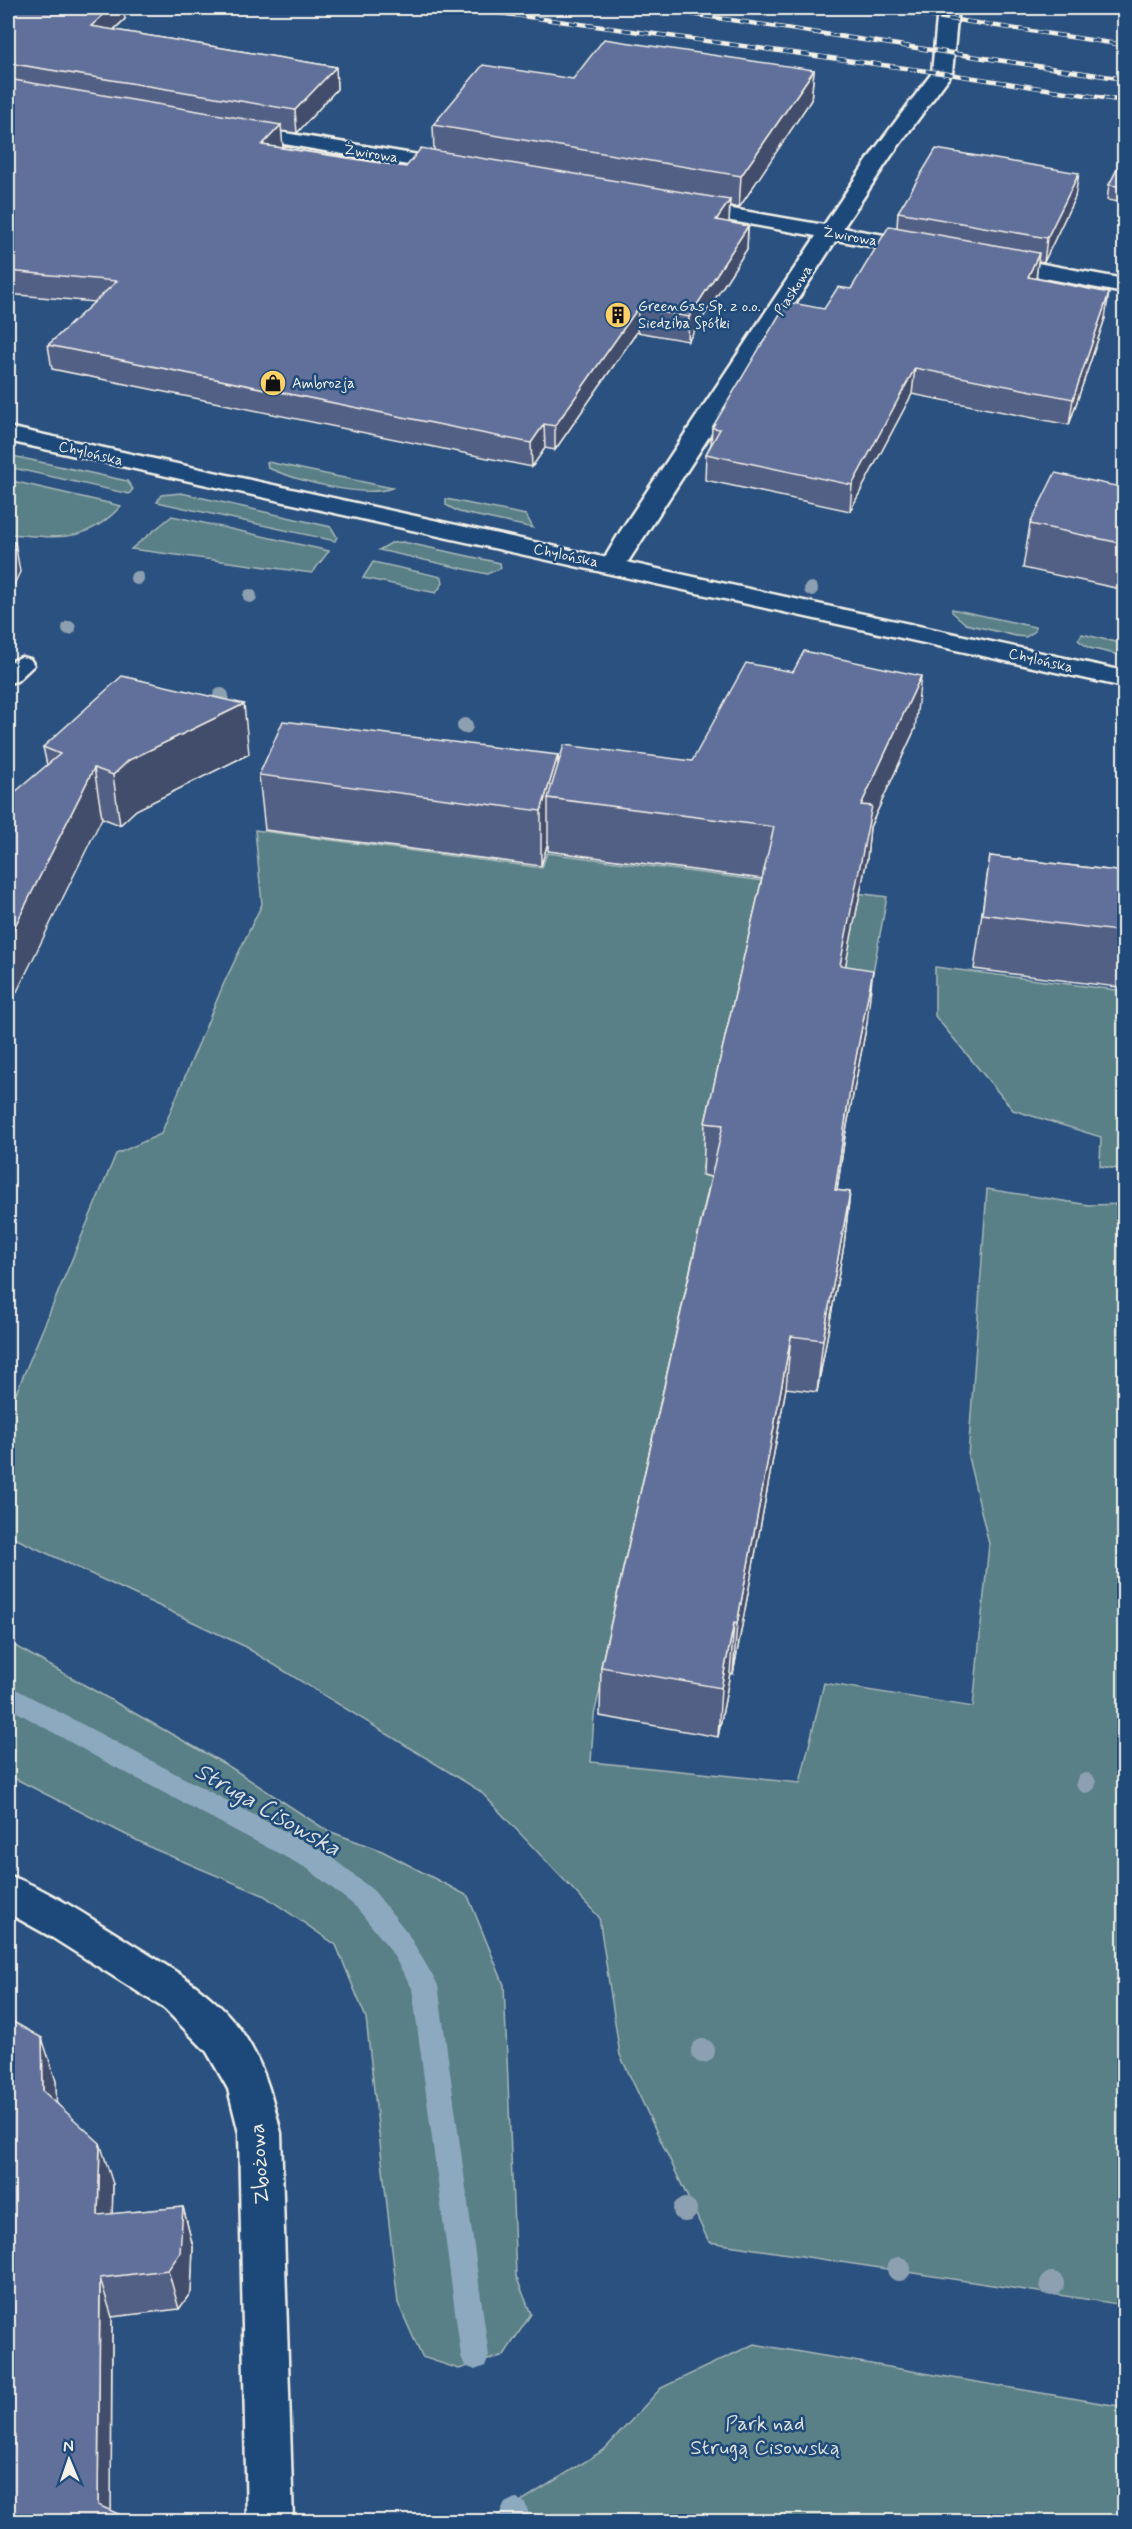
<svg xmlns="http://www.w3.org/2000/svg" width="1132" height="2529" viewBox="0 0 1132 2529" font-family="Mynerve,sans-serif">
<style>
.green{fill:#598086;stroke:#a6b8b7;stroke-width:1.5}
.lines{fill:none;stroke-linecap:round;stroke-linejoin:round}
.stream{fill:#8da9c0;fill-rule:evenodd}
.lane-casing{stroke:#f4f1e8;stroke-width:5}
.street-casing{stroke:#f4f1e8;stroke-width:5}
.secondary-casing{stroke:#f4f1e8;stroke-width:5}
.lane{fill:#1f4a7a;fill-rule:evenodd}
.street{fill:#1f4a7a;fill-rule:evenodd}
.secondary{fill:#1f4a7a;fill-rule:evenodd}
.rail-casing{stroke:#f4f1e8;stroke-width:4.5}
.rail{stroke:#1f4a7a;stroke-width:3;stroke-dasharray:9;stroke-linecap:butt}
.tree{fill:#8da0b1}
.wall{fill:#536085;stroke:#f4f1e8;stroke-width:1.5}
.shaded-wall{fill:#434e6c;stroke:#f4f1e8;stroke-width:1.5}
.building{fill:#60709b;stroke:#f4f1e8;stroke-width:1.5}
.labels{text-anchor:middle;stroke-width:5;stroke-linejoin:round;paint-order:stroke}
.far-street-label{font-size:15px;fill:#f4f1e8;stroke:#1f4a7a}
.far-poi-label{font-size:15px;fill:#f4f1e8;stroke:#1f4a7a;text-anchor:start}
.near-street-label{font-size:21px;fill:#f4f1e8;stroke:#1f4a7a}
.near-park-label{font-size:21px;fill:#dde0d9;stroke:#1f4a7a}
.near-water-label{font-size:24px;font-style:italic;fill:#dadfde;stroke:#1f4a7a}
</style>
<rect width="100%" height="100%" fill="#2b5180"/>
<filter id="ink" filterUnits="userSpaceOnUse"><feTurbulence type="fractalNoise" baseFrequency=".0167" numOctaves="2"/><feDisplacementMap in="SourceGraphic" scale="12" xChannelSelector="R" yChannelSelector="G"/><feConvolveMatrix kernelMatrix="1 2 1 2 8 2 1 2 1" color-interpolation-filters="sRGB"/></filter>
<g filter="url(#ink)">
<g class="green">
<path d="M8,455L127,481L133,489L129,494L8,467Z"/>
<path d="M267,462H268L392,488C363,499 296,480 268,468Z"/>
<path d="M8,480L121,506C85,545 56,537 8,534Z"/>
<path d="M181,493L331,527L337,537L335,541L157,502L161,495Z"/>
<path d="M446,499L526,515L533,528L459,512L446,505Z"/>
<path d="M172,516L329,551L312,573L131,549Z"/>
<path d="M403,542L500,563L501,568L487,574L379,550L391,543Z"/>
<path d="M373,562L442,577L443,583L436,593L363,578Z"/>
<path d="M952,609L1035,627V631L1026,637L1016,636L966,624L952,612Z"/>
<path d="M1082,634L1124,644V656L1089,648L1078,640Z"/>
<path d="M255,830L542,868L547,853L887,897L872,977L750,962L701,1175L719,1179L594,1715L591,1762L800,1783L824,1683L973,1707L989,1544L968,1457L987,1189L1089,1205L1124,1204V1191V2305L709,2242L620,2055L599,1917L480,1791L242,1645L8,1535V1405H11L116,1154L161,1134L224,983L262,904Z"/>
<path d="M935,967L1124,991V1170L1100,1166L1101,1137L1013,1110L935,1016Z"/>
<path d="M8,1642L230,1767L326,1830L382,1851L468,1896L504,1985L516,2276L531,2314L504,2355L459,2369L422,2357L398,2303L366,2018L336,1945L263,1895L154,1849L8,1775Z"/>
<path d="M754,2344L1124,2407V2521H489L604,2450L661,2388Z"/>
</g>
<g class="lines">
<g class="stream">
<path d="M8,1685L326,1853L374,1891L407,1932L438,1985L489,2356L485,2366L475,2370L465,2366L461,2356L412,1988L389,1948L356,1907L308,1869L100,1759L8,1707Z"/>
<path d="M515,2498L525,2503L532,2522H502L500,2513L505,2503Z"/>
</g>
<defs>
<path id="lane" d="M21,657L30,659L34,665L17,681L8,683V663Z"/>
<g id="street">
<path d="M938,8H958L952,73L891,156L843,228L925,242L933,244L936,249L933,254L925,256L836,240L622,571L613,574L604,571L600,566L620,532L816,236L686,213L678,212L675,207L678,202L686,201L824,225L875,149L932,73Z"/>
<path d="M237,125L455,161L462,163L466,167L462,171L455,173L230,135L227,131L230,127Z"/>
<path d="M994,255L1124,279V293L986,267L983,262L986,257Z"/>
<path d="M8,1875C49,1890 87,1916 124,1939C163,1964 207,1987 236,2024C261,2055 272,2095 281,2133L293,2522H247L239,2133L228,2089L207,2052L165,2009L53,1938L8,1913Z"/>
</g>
<path id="secondary" d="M8,427L1124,671V687L8,441Z"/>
</defs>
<use href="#lane" class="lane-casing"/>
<use href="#street" class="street-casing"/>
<use href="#secondary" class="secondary-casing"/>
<use href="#lane" class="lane"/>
<use href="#street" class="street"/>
<use href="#secondary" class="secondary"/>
<defs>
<g id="rail">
<path d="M462,8L942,73L1124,101"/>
<path d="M651,8L1124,79"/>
<path d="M877,8L1124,45"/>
</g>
</defs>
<use href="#rail" class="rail-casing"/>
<use href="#rail" class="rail"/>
</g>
<g class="tree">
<circle cx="137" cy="578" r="7"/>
<circle cx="811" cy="589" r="7"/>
<circle cx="250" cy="596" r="7"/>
<circle cx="69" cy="628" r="7"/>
<circle cx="221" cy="696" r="8"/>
<circle cx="465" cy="726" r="8"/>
<circle cx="1086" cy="1783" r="10"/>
<circle cx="703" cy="2051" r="12"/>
<circle cx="685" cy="2210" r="12"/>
<circle cx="899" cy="2269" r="12"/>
<circle cx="1052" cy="2284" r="12"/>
</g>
<g class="wall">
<path d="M8,8L125,19L114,30L336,67L337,89L297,133L281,131L283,148L406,167L434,151L433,125L573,79L814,70L811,100L739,208L730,206L729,222L748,226L747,249L688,341L637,332L555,450L545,448L532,467L52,369L48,345L95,302L8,294Z"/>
<path d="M1125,154V203L1107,200L1109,185Z"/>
<path d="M1075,197L1044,262L1038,261L1036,279L1105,318L1069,425L912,394L850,511L705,480L706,454L711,444L712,428L824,309L851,289L897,227L898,212Z"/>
<path d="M1125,488V590L1023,568L1030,524Z"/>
<path d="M915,729L870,827L867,859L845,966L867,1023L845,1136L837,1191L850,1192L844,1245L817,1392L786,1388L733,1674L730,1673L718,1737L600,1716L601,1667L711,1177L703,1175L705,1123L762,879L548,851V842L541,866L265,830L259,775L558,755V766L692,761Z"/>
<path d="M43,747L249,754L136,810L120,825L102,818L47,765Z"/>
<path d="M990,856L1125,872V988L974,969Z"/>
<path d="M56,2081V2102L113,2184L112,2214L183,2207L193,2247L191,2292L179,2309L112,2317L111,2511L8,2522Z"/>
</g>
<g class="shaded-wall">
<path d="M111,8H123L125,19L94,48L91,26Z"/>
<path d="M336,67L337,89L297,133L295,110Z"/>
<path d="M814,70L811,100L739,208L741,176Z"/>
<path d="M281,125L283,148L262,145Z"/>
<path d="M1079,173L1075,197L1044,262L1047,238Z"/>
<path d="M730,200L729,223L716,220Z"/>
<path d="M748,226L747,249L688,341L689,317Z"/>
<path d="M1039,253L1036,279L1028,277Z"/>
<path d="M1109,293L1105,318L1069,425L1073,399Z"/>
<path d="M638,308L637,332L555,450V426Z"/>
<path d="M915,368L912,394L850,511L852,485Z"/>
<path d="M544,424L545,448L532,467L531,443Z"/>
<path d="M15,542L20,572L8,597V557Z"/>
<path d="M921,676L915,729L870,827L867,859L835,1018L840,965L861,805Z"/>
<path d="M244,704L249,754L136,810L120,825L113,775L129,760Z"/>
<path d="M558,755V799L548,798V842L541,866V811Z"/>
<path d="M94,768L102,818L8,1010V940Z"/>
<path d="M873,970L867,1023L845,1136L829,1243L835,1190L851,1083Z"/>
<path d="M850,1192L844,1245L817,1392L823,1340Z"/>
<path d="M791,1336L786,1388L733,1674L737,1624Z"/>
<path d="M734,1623L730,1673L718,1737L721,1688Z"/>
<path d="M42,2038L56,2081L57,2132L43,2091Z"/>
<path d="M100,2143L113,2184L111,2255L98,2215Z"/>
<path d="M183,2207L193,2247L191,2292L179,2309L168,2270Z"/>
<path d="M100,2278L112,2317L111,2522L98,2505Z"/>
</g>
<g class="building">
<path d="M8,8H111L91,26L336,67L295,110L8,63Z"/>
<path d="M604,39L814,70L741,176L433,125L483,65L573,79Z"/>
<path d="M8,79L281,125L262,145L406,167L421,148L730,200L716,220L748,226L689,317L638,308L555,426L544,424L531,443L48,345L117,281L8,271Z"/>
<path d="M936,149L1079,173L1047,238L898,212Z"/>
<path d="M1125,154V187L1109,185Z"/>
<path d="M889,226L1039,253L1028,277L1109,293L1073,399L915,368L852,485L706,454L720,429L712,428L787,302L824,309L838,287L851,289Z"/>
<path d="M1055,473L1125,488V544L1030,524Z"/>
<path d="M8,542H15L8,557Z"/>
<path d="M804,651L921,676L861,805L872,806L840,965L873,970L851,1083L835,1190L850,1192L823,1340L791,1336L737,1624L734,1623L721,1688L601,1667L723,1125L705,1123L774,827L548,798L564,745L692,761L746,663L793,672Z"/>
<path d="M122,676L244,704L129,760L113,775L94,768L8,940V798L60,754L43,747Z"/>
<path d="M283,721L558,755L541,811L259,775Z"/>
<path d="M990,856L1125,872V932L982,914Z"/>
<path d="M8,2019L42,2038L43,2091L100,2143L98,2215L183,2207L180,2253L168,2270L100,2278L98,2505L132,2520V2522H8Z"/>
</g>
</g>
<defs>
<symbol id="building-disc" viewBox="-11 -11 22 22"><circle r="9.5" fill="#ffd166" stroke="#1f4a7a"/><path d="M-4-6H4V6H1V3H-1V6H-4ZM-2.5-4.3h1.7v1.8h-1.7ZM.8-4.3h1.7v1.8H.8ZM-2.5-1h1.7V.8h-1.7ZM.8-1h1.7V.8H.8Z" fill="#111"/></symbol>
<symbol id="shop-disc" viewBox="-11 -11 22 22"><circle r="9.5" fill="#ffd166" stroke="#1f4a7a"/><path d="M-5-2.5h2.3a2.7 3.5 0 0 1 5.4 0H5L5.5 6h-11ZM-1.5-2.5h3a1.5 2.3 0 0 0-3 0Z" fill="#111"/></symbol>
</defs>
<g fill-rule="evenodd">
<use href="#building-disc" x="603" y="300" width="30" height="30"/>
<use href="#shop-disc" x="258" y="368" width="30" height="30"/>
</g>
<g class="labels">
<g class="far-street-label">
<text transform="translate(371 153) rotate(9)" y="5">Żwirowa</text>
<text transform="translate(850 236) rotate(10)" y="5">Żwirowa</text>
<text transform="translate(793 290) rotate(-57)" y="5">Piaskowa</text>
<text transform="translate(91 453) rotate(13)" y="5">Chylońska</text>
<text transform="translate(566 555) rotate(12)" y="5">Chylońska</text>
<text transform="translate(1041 660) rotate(13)" y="5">Chylońska</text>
</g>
<g class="far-poi-label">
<text x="638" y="311">GreenGas Sp. z o.o.<tspan x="638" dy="17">Siedziba Spółki</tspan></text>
<text x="292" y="388">Ambrozja</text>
</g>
<g class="near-street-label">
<text transform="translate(259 2164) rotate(-94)" y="7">Zbożowa</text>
</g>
<g class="near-park-label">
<text x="765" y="2430">Park nad<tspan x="765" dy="24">Strugą Cisowską</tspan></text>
</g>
<g class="near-water-label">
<text transform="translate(268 1809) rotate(30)" y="8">Struga Cisowska</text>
</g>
</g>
<rect width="1132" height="2529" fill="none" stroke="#1f4a7a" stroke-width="30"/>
<rect x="15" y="15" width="1102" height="2499" fill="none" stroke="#f4f1e8" stroke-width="2" filter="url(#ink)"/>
<g transform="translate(69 2460) rotate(358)" stroke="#1f4a7a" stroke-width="4.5" paint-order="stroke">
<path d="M0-4.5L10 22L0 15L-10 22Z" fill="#f4f1e8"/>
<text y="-9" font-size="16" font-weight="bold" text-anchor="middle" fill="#f4f1e8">N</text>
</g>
</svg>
